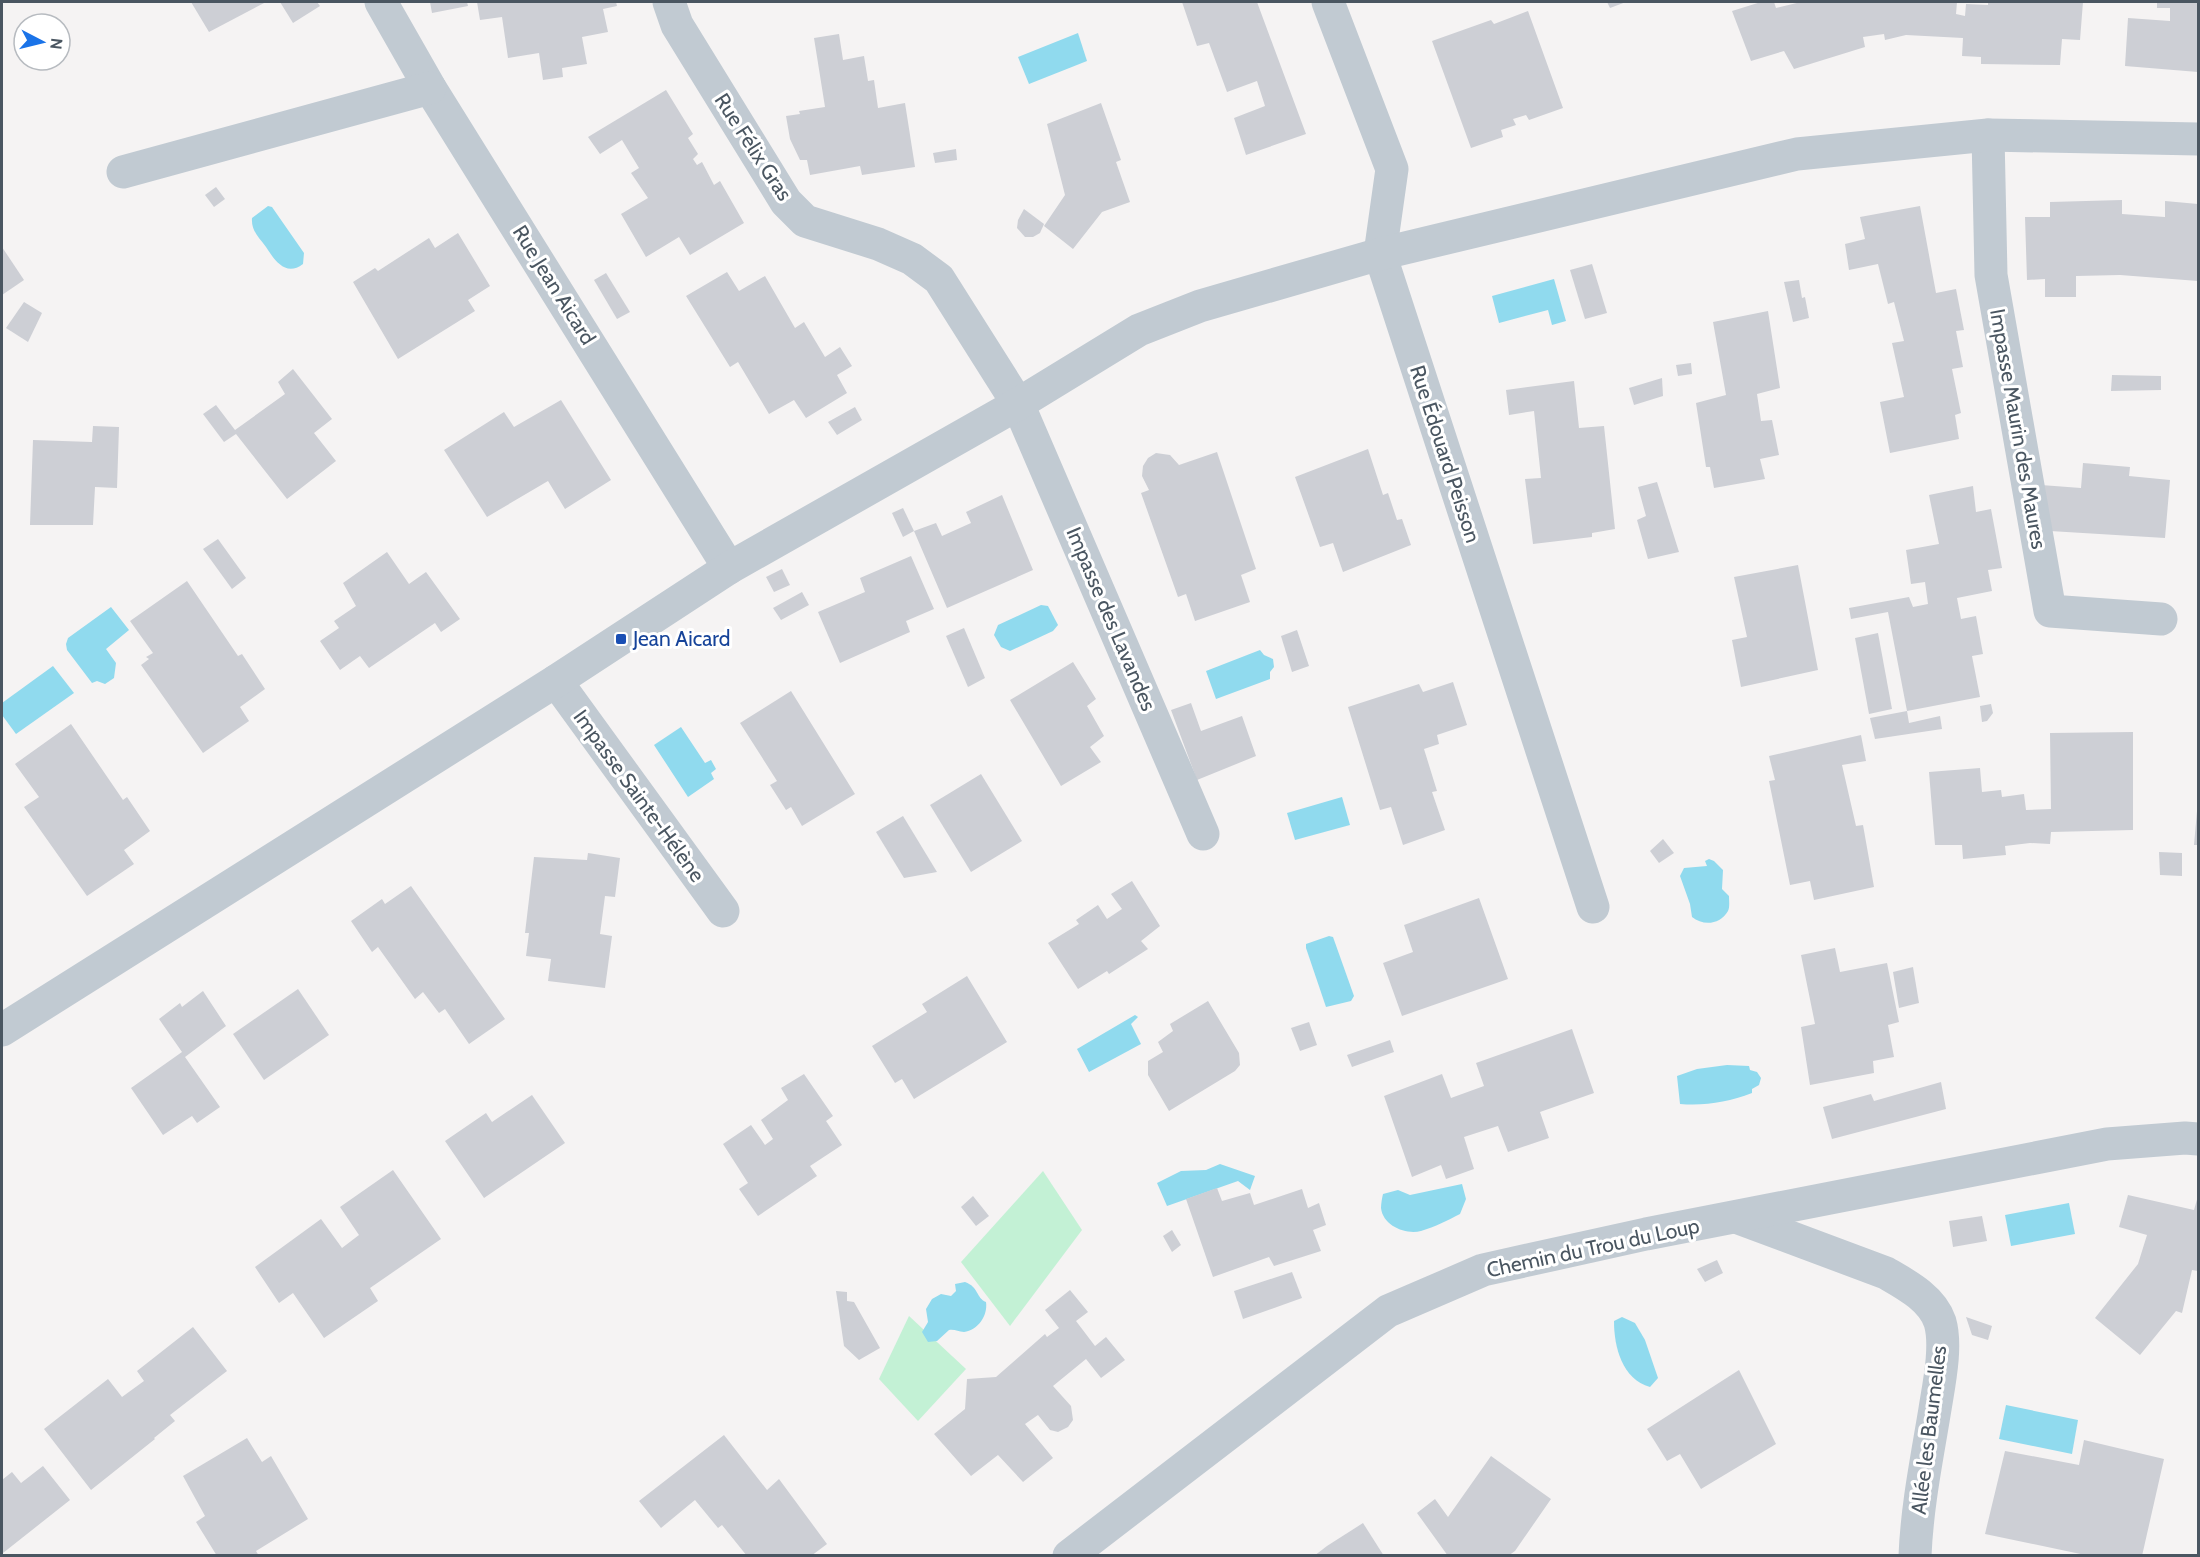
<svg xmlns="http://www.w3.org/2000/svg" width="2200" height="1557" viewBox="0 0 2200 1557" font-family="Cabin,sans-serif">
<style>
.green{fill:#c3f1d5}
.water{fill:#90daee}
.building{fill:#cdcfd5}
.lines{fill:none;stroke-linecap:round;stroke-linejoin:round}
.street{stroke:#c1cad2;stroke-width:33}
.transit-dot{fill:#1a4fb4;stroke:#fff;stroke-width:2}
.labels{text-anchor:middle;stroke-width:6;stroke-linejoin:round;paint-order:stroke}
.street-label{font-size:21px;fill:#4a5661;stroke:#fff}
.transit-label{font-size:21px;fill:#164399;stroke:#fff;text-anchor:start}
</style>
<rect width="100%" height="100%" fill="#f5f3f3"/>
<g class="green">
<path d="M1043,1171L1082,1230L1010,1326L961,1262Z"/>
<path d="M909,1316L966,1369L918,1421L879,1379Z"/>
</g>
<g class="water">
<path d="M1078,33L1087,61L1029,84L1018,57Z"/>
<path d="M268,206L272,207L304,253L303,264C286,277 275,261 266,247C259,237 251,231 252,218Z"/>
<path d="M1554,279L1566,321L1552,325L1548,310L1499,323L1492,296Z"/>
<path d="M1041,605L1048,606L1058,625L1053,631L1010,651L1001,647L994,635L998,625Z"/>
<path d="M111,607L129,630L106,649L116,663L114,678L105,684L97,681L92,683L67,650L66,644L68,638Z"/>
<path d="M1260,650L1264,655L1273,659L1274,667L1270,672V679L1216,699L1206,671Z"/>
<path d="M53,666L74,693L16,734L2,715V703Z"/>
<path d="M681,727L705,763L711,760L716,769L711,773L714,779L688,797L654,745Z"/>
<path d="M1342,797L1350,825L1295,840L1287,813Z"/>
<path d="M1709,859L1714,861L1723,870L1722,889L1729,896C1729,901 1730,907 1728,911C1720,925 1703,926 1692,917L1690,904L1680,876L1684,868L1707,866L1705,861Z"/>
<path d="M1329,936L1333,937L1354,996L1351,1001L1326,1007L1306,948V944Z"/>
<path d="M1135,1015L1138,1017L1131,1024L1141,1044L1089,1072L1077,1049Z"/>
<path d="M1727,1065L1749,1066L1750,1070L1757,1072L1761,1078L1759,1085L1752,1089V1093C1728,1102 1706,1106 1680,1104L1677,1076L1697,1069Z"/>
<path d="M1220,1164L1255,1176L1250,1190L1238,1181L1167,1206L1157,1183L1181,1171L1206,1170Z"/>
<path d="M1462,1184L1466,1199L1460,1214C1448,1220 1435,1227 1421,1231C1406,1235 1383,1226 1381,1208C1381,1204 1382,1198 1383,1194L1398,1190L1410,1195Z"/>
<path d="M2069,1203L2075,1234L2011,1246L2005,1215Z"/>
<path d="M965,1282C979,1287 976,1298 986,1302C988,1316 978,1330 964,1332C958,1332 955,1329 949,1330L937,1341L928,1342L922,1332L928,1322L926,1309L932,1299L941,1294L951,1296L956,1291L955,1284Z"/>
<path d="M1622,1317L1635,1323L1645,1340L1658,1378L1650,1387C1622,1379 1614,1347 1614,1321Z"/>
<path d="M2006,1405L2078,1420L2072,1454L1999,1439Z"/>
</g>
<g class="building">
<path d="M191,2H266L209,32Z"/>
<path d="M280,2H317L320,6L293,23Z"/>
<path d="M430,2H467L468,6L432,13Z"/>
<path d="M477,2H616L617,6L603,9L608,32L582,37L587,64L562,68L563,77L543,80L539,53L508,58L502,17L480,20Z"/>
<path d="M1182,2H1257L1306,134L1246,155L1234,118L1265,106L1257,81L1227,92L1209,43L1197,46Z"/>
<path d="M1607,2H1626L1610,8Z"/>
<path d="M1761,2H1774L1776,8L1801,2H1957L1956,14L1965,16L1966,4L1988,5V2H2083L2080,40L2062,39L2060,65L1981,64V57L1962,56L1963,38L1906,35L1885,40L1884,34L1863,37L1865,47L1794,69L1784,51L1751,61L1732,11Z"/>
<path d="M2157,2H2198V72L2125,66L2128,18L2170,21V8H2157Z"/>
<path d="M1528,11L1563,108L1529,120L1526,115L1513,119L1516,125L1501,130L1503,137L1471,148L1432,41L1491,20L1494,24Z"/>
<path d="M839,34L843,60L864,56L868,81L874,80L878,108L905,103L915,167L862,175L860,166L810,175L807,160H800L790,139L786,116L800,114L799,111L825,107L814,38Z"/>
<path d="M666,90L693,134L688,138L698,154L693,159L697,165L702,162L714,185L720,181L744,223L690,255L679,237L646,257L621,214L648,198L631,173L639,168L622,140L600,154L588,137Z"/>
<path d="M1101,103L1121,160L1116,162L1130,202L1102,212L1073,249L1044,226L1065,195L1047,124Z"/>
<path d="M956,149L957,160L935,163L933,153Z"/>
<path d="M216,187L225,199L214,207L205,195Z"/>
<path d="M2122,200V214L2165,217V201L2198,204V281L2120,275L2076,276V297H2045V279L2027,280L2025,217H2050V202Z"/>
<path d="M1920,206L1936,293L1956,289L1964,330L1956,331L1963,367L1952,369L1961,413L1955,415L1959,439L1890,453L1880,402L1904,397L1892,343L1904,341L1894,302L1888,304L1878,264L1849,270L1845,244L1865,239L1860,217Z"/>
<path d="M1024,209L1044,224L1040,233L1033,237H1025L1017,228L1018,220Z"/>
<path d="M458,233L490,286L468,300L475,311L398,359L353,282L375,268L378,271L429,238L435,248Z"/>
<path d="M2,247L24,280L2,295Z"/>
<path d="M1592,264L1607,313L1585,319L1570,270Z"/>
<path d="M727,272L739,291L765,276L795,328L804,322L825,357L840,347L852,366L837,375L847,393L806,418L794,400L769,414L738,362L730,367L686,296Z"/>
<path d="M606,273L630,312L617,319L594,280Z"/>
<path d="M1799,280L1802,298L1805,297L1809,318L1793,322L1784,282Z"/>
<path d="M24,302L42,313L28,342L6,328Z"/>
<path d="M1768,311L1780,388L1757,394L1761,421L1772,420L1779,455L1760,459L1765,479L1714,488L1710,467H1706L1696,403L1726,395L1713,322Z"/>
<path d="M1691,363L1692,374L1678,376L1676,365Z"/>
<path d="M293,369L332,419L314,433L336,461L287,499L236,434L224,442L203,414L216,405L235,430L285,394L278,382Z"/>
<path d="M2112,375L2161,376V390L2111,391Z"/>
<path d="M1662,378L1663,396L1634,405L1629,388Z"/>
<path d="M1574,381L1579,428L1604,426L1615,529L1592,533V537L1533,544L1525,479L1541,478L1534,411L1509,415L1506,390Z"/>
<path d="M561,400L611,480L565,509L548,481L487,517L444,450L504,412L514,427Z"/>
<path d="M855,407L862,420L837,435L828,422Z"/>
<path d="M93,426L119,427L117,488L95,487L93,525H30L33,440L92,442Z"/>
<path d="M1368,449L1383,495L1388,493L1397,520L1402,519L1411,545L1343,572L1333,543L1320,547L1295,477Z"/>
<path d="M1217,452L1256,569L1241,575L1250,602L1195,621L1186,594L1178,597L1141,493L1149,490L1142,476L1143,466L1148,458L1156,453L1170,455L1179,465Z"/>
<path d="M2083,463L2130,467L2129,476L2170,480L2165,538L2050,531L2041,485L2081,488Z"/>
<path d="M1657,482L1679,552L1648,559L1637,520L1646,516L1638,487Z"/>
<path d="M1973,486L1976,512L1991,509L2002,568L1988,570L1992,591L1957,598L1961,619L1976,616L1983,654L1972,656L1980,697L1907,711L1909,723L1940,716L1942,729L1875,739L1870,718L1907,711L1888,612L1851,619L1849,608L1909,597L1913,607L1928,604L1925,582L1911,584L1906,550L1939,544L1929,495Z"/>
<path d="M1002,495L1033,570L947,608L914,531L936,523L942,536L971,523L966,512Z"/>
<path d="M903,508L914,531L903,537L892,513Z"/>
<path d="M218,539L246,578L232,589L203,549Z"/>
<path d="M387,552L409,584L426,572L460,619L441,632L435,623L369,668L360,656L340,670L320,641L339,628L334,621L356,606L343,583Z"/>
<path d="M911,556L934,609L906,621L910,632L840,663L818,612L865,592L860,578Z"/>
<path d="M1798,565L1818,670L1741,687L1732,640L1747,637L1734,577Z"/>
<path d="M782,569L790,585L774,592L766,577Z"/>
<path d="M187,581L238,656L242,654L265,689L240,707L249,721L203,753L141,665L149,659L146,657L153,653L130,621Z"/>
<path d="M802,592L809,605L781,620L773,608Z"/>
<path d="M964,628L985,678L968,687L946,636Z"/>
<path d="M1297,630L1309,666L1292,672L1281,636Z"/>
<path d="M1878,633L1892,709L1869,714L1855,638Z"/>
<path d="M1073,662L1096,699L1087,706L1104,736L1090,747L1101,762L1061,786L1010,700Z"/>
<path d="M1453,682L1467,725L1437,735L1439,744L1424,749L1437,791L1432,792L1445,830L1403,845L1391,807L1380,810L1348,707L1419,684L1423,692Z"/>
<path d="M791,691L855,794L802,826L791,807L786,810L770,785L777,781L740,723Z"/>
<path d="M1191,703L1201,731L1242,716L1256,756L1197,780L1171,710Z"/>
<path d="M1991,704L1993,713L1987,721L1982,722L1980,706Z"/>
<path d="M71,724L123,800L127,797L150,831L124,850L134,864L87,896L24,807L39,797L15,764Z"/>
<path d="M2133,732V830L2051,832L2050,844L2030,843L2005,846L2006,855L1963,859L1962,845H1935L1929,772L1980,768L1982,792L2001,790L2002,797L2024,794L2026,810L2051,809L2050,733Z"/>
<path d="M1861,735L1866,761L1842,765L1856,826L1863,825L1874,887L1814,900L1810,881L1790,885L1769,781L1775,780L1769,756Z"/>
<path d="M981,774L1022,841L971,872L930,805Z"/>
<path d="M2197,811H2198V845H2194Z"/>
<path d="M903,816L937,872L904,878L876,832Z"/>
<path d="M1663,839L1674,853L1659,863L1650,851Z"/>
<path d="M2159,852L2182,853V876L2160,875Z"/>
<path d="M588,853L620,858L615,897L605,896L600,934L612,936L605,988L548,981L551,959L526,956L529,933H525L534,857L587,860Z"/>
<path d="M1132,881L1160,926L1141,941L1148,949L1109,974L1107,971L1078,989L1048,943L1079,924L1076,920L1098,905L1107,919L1122,909L1111,894Z"/>
<path d="M411,886L505,1019L469,1044L445,1009L439,1013L423,992L415,999L378,947L372,952L351,921L382,899L385,904Z"/>
<path d="M1479,898L1508,979L1402,1016L1383,963L1413,952L1404,925Z"/>
<path d="M1835,948L1840,972L1887,963L1899,1022L1888,1025L1894,1057L1873,1061L1874,1073L1810,1085L1801,1027L1815,1024L1801,955Z"/>
<path d="M1913,967L1919,1003L1899,1008L1893,972Z"/>
<path d="M967,976L1007,1042L914,1099L902,1079L895,1083L872,1046L927,1012L922,1004Z"/>
<path d="M298,989L329,1035L264,1080L233,1034Z"/>
<path d="M203,991L226,1026L185,1057L220,1107L197,1123L192,1116L163,1135L131,1088L182,1052L159,1019L180,1003L182,1007Z"/>
<path d="M1208,1001L1239,1053L1240,1065L1235,1071L1169,1111L1148,1075V1061L1163,1052L1158,1042L1173,1031L1170,1024Z"/>
<path d="M1309,1022L1317,1045L1300,1051L1291,1028Z"/>
<path d="M1572,1029L1594,1093L1540,1112L1549,1138L1508,1152L1498,1126L1464,1137L1474,1169L1446,1179L1441,1165L1412,1177L1384,1096L1442,1074L1451,1098L1484,1086L1476,1063Z"/>
<path d="M1390,1040L1394,1052L1352,1067L1347,1055Z"/>
<path d="M804,1074L833,1116L826,1121L842,1145L810,1166L817,1176L758,1216L739,1189L748,1183L723,1144L751,1125L765,1145L773,1139L761,1120L788,1100L781,1088Z"/>
<path d="M1941,1082L1946,1109L1832,1139L1823,1107L1871,1094L1874,1101Z"/>
<path d="M532,1095L565,1143L484,1198L445,1141L486,1113L492,1122Z"/>
<path d="M393,1170L441,1239L370,1288L378,1301L324,1338L293,1293L279,1303L255,1267L321,1219L342,1248L359,1235L340,1207Z"/>
<path d="M1217,1188L1222,1201L1250,1193L1254,1205L1302,1189L1308,1208L1319,1203L1326,1225L1313,1230L1321,1251L1274,1266L1269,1257L1213,1277L1186,1199Z"/>
<path d="M2128,1195L2194,1210L2198,1196V1271L2192,1270L2182,1313L2176,1311L2140,1355L2095,1318L2138,1264L2147,1235L2119,1227Z"/>
<path d="M973,1196L989,1216L976,1226L961,1207Z"/>
<path d="M1982,1216L1987,1241L1953,1247L1949,1221Z"/>
<path d="M1172,1230L1181,1245L1172,1252L1163,1236Z"/>
<path d="M1717,1260L1723,1273L1705,1282L1697,1269Z"/>
<path d="M1292,1272L1302,1298L1243,1319L1234,1291Z"/>
<path d="M1070,1290L1088,1312L1076,1321L1095,1346L1106,1337L1125,1360L1101,1378L1086,1359L1053,1386L1071,1406L1073,1420L1068,1427L1058,1432L1050,1430L1038,1415L1025,1424L1053,1458L1023,1482L998,1455L971,1476L934,1434L965,1409L967,1379L996,1377L1045,1334L1047,1337L1059,1328L1045,1310Z"/>
<path d="M836,1291L847,1292V1301L854,1302L880,1348L859,1360L844,1346Z"/>
<path d="M1966,1317L1992,1326L1988,1340L1972,1335Z"/>
<path d="M193,1327L227,1371L170,1415L175,1421L154,1438L155,1439L91,1490L44,1429L108,1379L122,1397L144,1381L137,1371Z"/>
<path d="M1739,1370L1776,1444L1701,1489L1680,1454L1667,1461L1647,1429Z"/>
<path d="M724,1435L767,1490L779,1479L827,1544L811,1556H747L722,1525L718,1528L695,1500L661,1528L639,1501Z"/>
<path d="M247,1438L262,1462L271,1456L308,1519L256,1551L259,1556H217L196,1522L205,1516L183,1476Z"/>
<path d="M2084,1440L2164,1459L2142,1556H2090L1985,1534L2005,1451L2079,1465Z"/>
<path d="M1491,1456L1551,1499L1515,1551L1508,1556H1448L1417,1513L1435,1499L1448,1517Z"/>
<path d="M43,1466L70,1500L3,1553L2,1480L12,1472L21,1483Z"/>
<path d="M1363,1523L1384,1556H1314L1327,1546Z"/>
</g>
<g class="lines">
<g class="street">
<path d="M381,2L430,88L729,568"/>
<path d="M669,2L677,25L786,202L805,221L878,244L912,259L939,279L1018,404L1203,834"/>
<path d="M1328,2L1392,169L1380,254L1593,907"/>
<path d="M1988,135L1991,275L2050,611L2161,619"/>
<path d="M123,172L430,88"/>
<path d="M556,681L723,911"/>
<path d="M2,1030L556,681L729,568L1018,404L1139,330L1200,306L1380,254L1797,154L1988,135L2198,139"/>
<path d="M1736,1217L1886,1273C1905,1284 1932,1298 1940,1322C1947,1346 1939,1384 1935,1409C1927,1458 1917,1506 1915,1556"/>
<path d="M1069,1556L1388,1311L1483,1270L1646,1234L2107,1144L2185,1138L2198,1139"/>
</g>
</g>
<rect class="transit-dot" x="615" y="633" width="12" height="12" rx="3"/>
<g class="labels">
<g class="street-label">
<text transform="translate(753 147) rotate(57)" y="7">Rue Félix Gras</text>
<text transform="translate(554 285) rotate(58)" y="7">Rue Jean Aicard</text>
<text transform="translate(2018 429) rotate(80)" y="7">Impasse Maurin des Maures</text>
<text transform="translate(1445 454) rotate(72)" y="7">Rue Édouard Peisson</text>
<text transform="translate(1111 619) rotate(67)" y="7">Impasse des Lavandes</text>
<text transform="translate(639 796) rotate(54)" y="7">Impasse Sainte-Hélène</text>
<text transform="translate(1593 1248) rotate(-12)" y="7">Chemin du Trou du Loup</text>
<text transform="translate(1929 1430) rotate(-83)" y="7">Allée les Baumelles</text>
</g>
<g class="transit-label">
<text x="633" y="646">Jean Aicard</text>
</g>
</g>
<rect width="2200" height="1557" fill="none" stroke="#4a5661" stroke-width="6"/>
<g transform="translate(42 42) rotate(97)"><circle r="28" fill="#ffffff" stroke="#b7bbc0" stroke-width="1.5"/>
<path d="M0-4.5L10 22L0 15L-10 22Z" fill="#1a73e8"/>
<text y="-9" font-size="16" font-weight="bold" text-anchor="middle" fill="#4a5661">N</text>
</g>
</svg>
